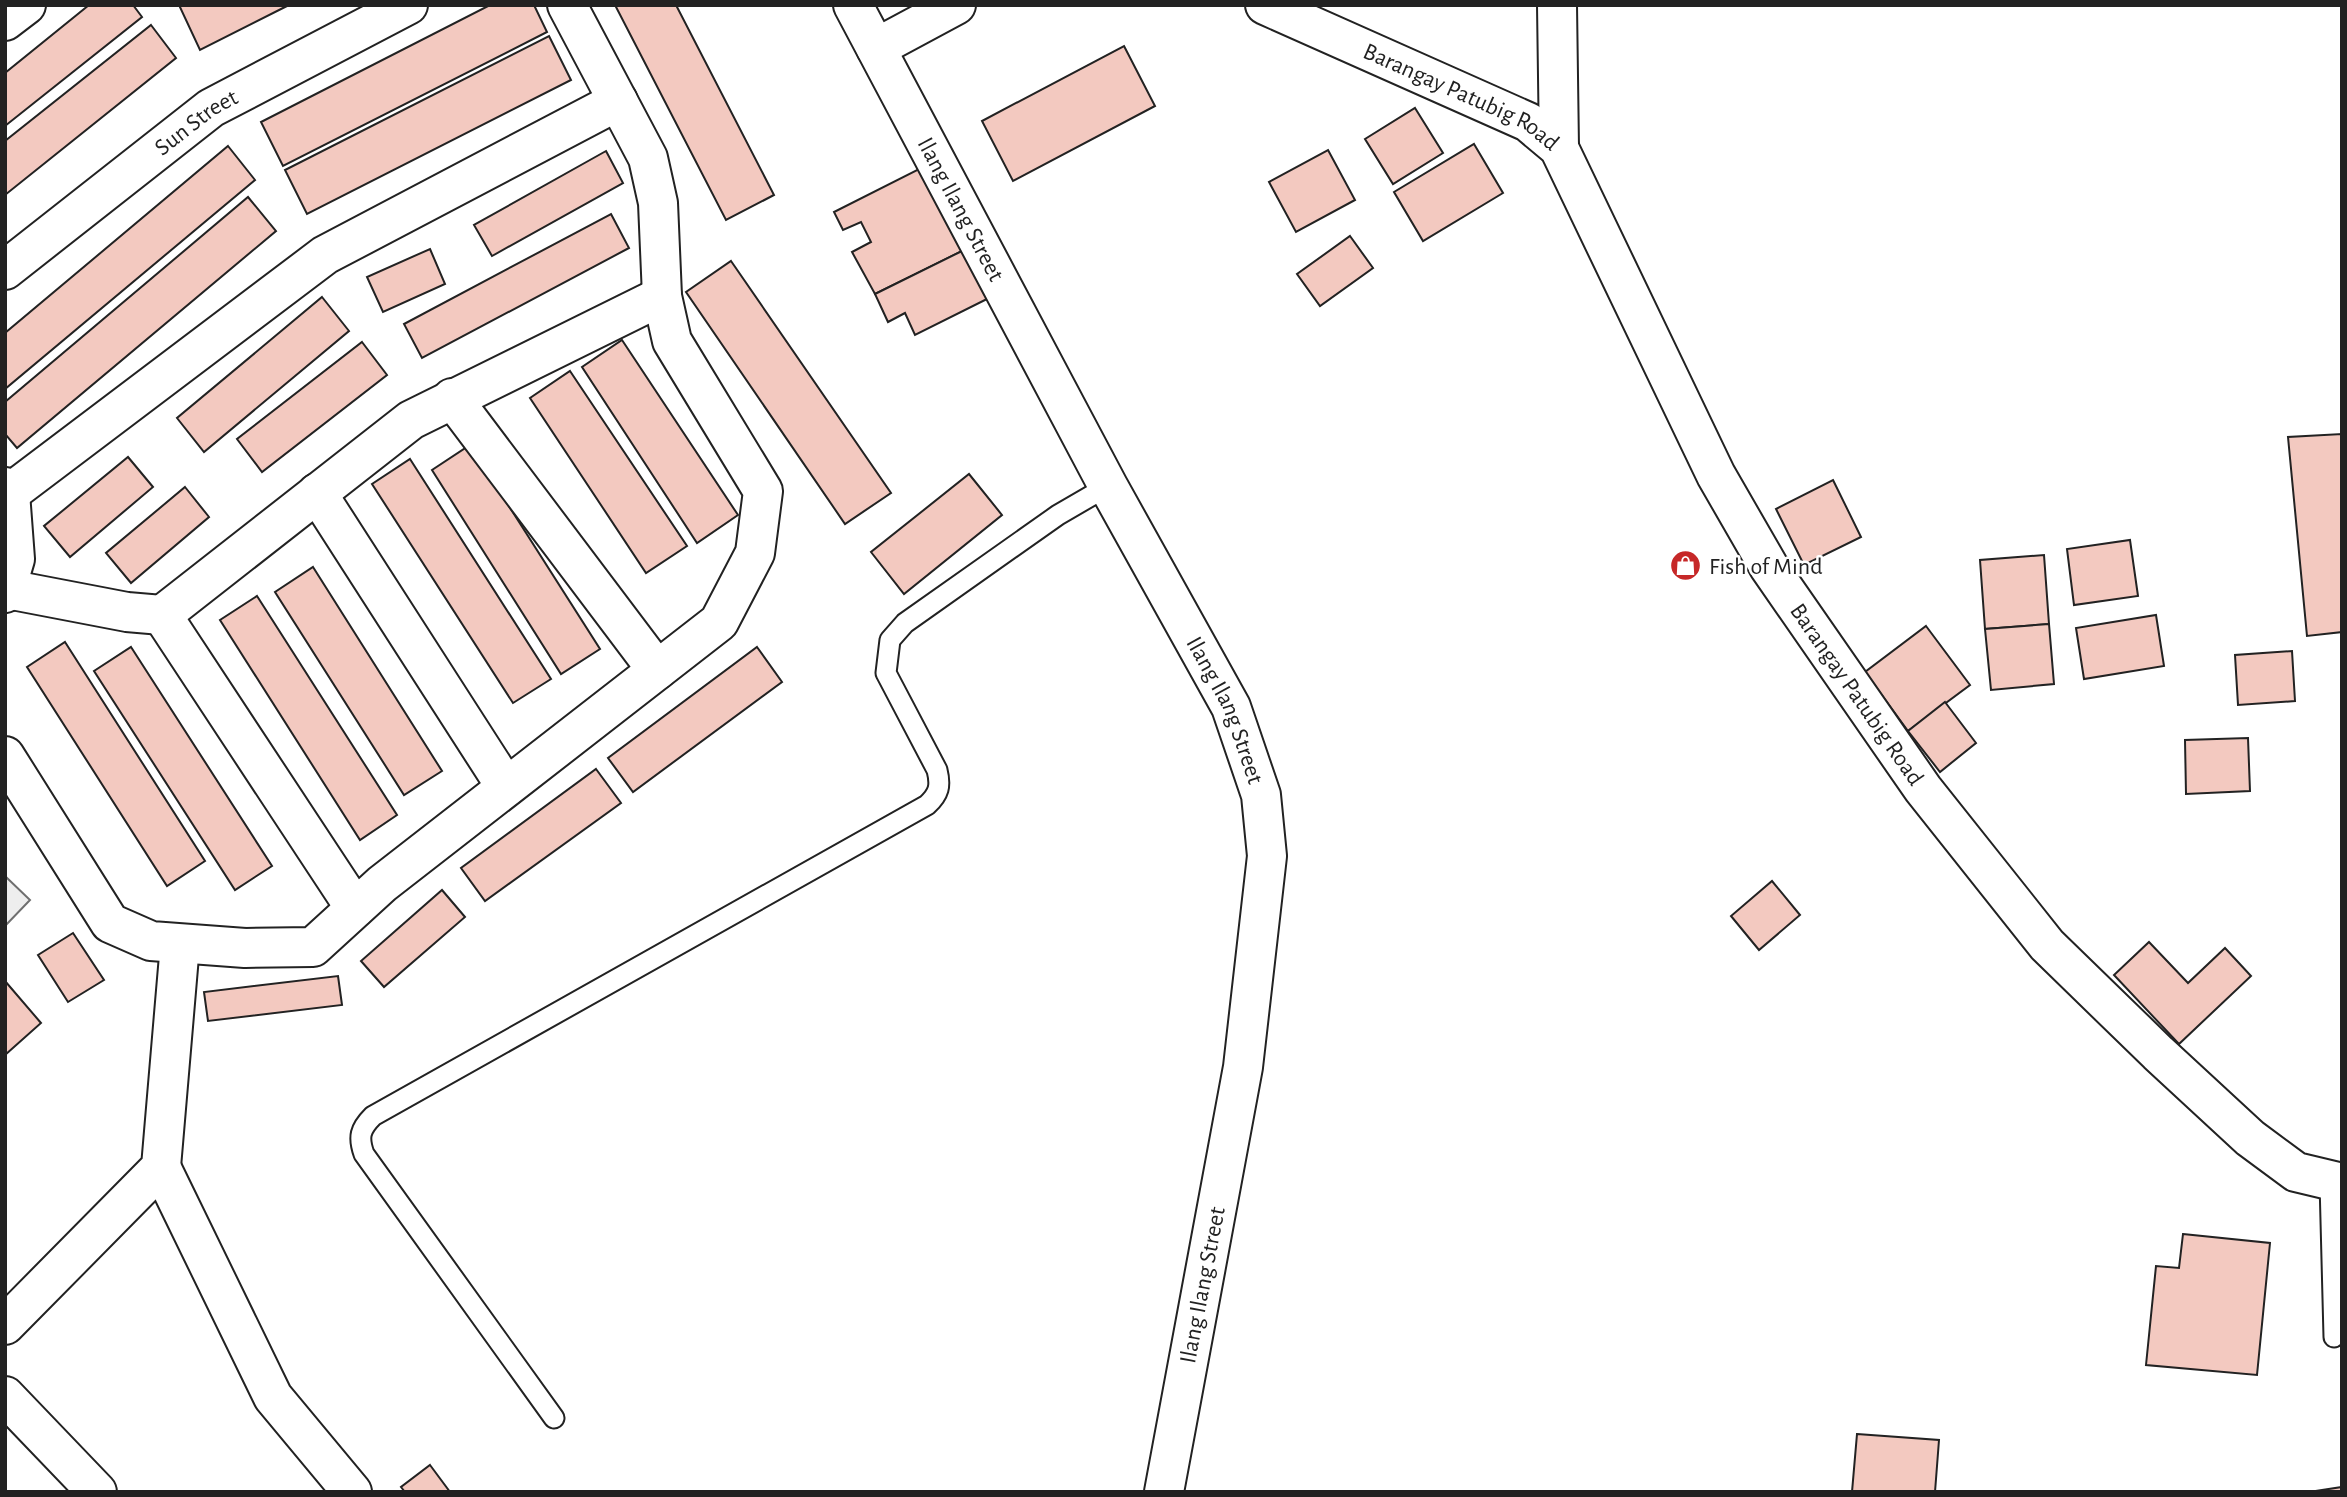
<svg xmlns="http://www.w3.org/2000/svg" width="2347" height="1497" viewBox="0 0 2347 1497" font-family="'Alegreya Sans',sans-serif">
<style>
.green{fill:#eee;stroke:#6f6f6f;stroke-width:2}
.building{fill:#f3c9c0;stroke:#222;stroke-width:2}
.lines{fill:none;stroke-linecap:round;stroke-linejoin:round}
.service-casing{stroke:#222;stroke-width:23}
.minor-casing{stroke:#222;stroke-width:42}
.secondary-casing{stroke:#222;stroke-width:42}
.service{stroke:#fff;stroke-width:19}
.minor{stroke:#fff;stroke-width:38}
.secondary{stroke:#fff;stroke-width:38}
.labels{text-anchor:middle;stroke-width:5;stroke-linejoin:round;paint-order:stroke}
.street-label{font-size:24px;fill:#222;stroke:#fff}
.poi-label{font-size:24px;fill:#222;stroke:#fff;text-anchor:start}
</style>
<rect width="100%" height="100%" fill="#fff"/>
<path class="green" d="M5,876L30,900L5,926Z"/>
<g class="building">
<path d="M89,5H133L142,17L5,126V73Z"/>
<path d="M179,5H289L200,50Z"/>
<path d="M490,5H534L547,32L283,166L261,122Z"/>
<path d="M615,5H676L774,195L726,220Z"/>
<path d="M151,25L176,58L5,195V141Z"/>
<path d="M549,36L571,80L307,214L285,170Z"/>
<path d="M1124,46L1155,106L1013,181L982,121Z"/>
<path d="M1415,108L1443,153L1393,184L1365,139Z"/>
<path d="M1474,144L1503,193L1423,241L1394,192Z"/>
<path d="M228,146L255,180L5,389V333Z"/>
<path d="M1328,150L1355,200L1296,232L1269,182Z"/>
<path d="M606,151L623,183L492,256L474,225Z"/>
<path d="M923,167L962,251L875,294L852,252L871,242L861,222L843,230L834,212Z"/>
<path d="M248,197L276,231L17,448L5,434V402Z"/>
<path d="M611,214L629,248L422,358L404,324Z"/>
<path d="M1350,236L1373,268L1320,306L1297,274Z"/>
<path d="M430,249L445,284L383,312L367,277Z"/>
<path d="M962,251L987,299L915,335L905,313L888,322L875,294Z"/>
<path d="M731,261L891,493L845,524L686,292Z"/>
<path d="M322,297L349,331L204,452L177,418Z"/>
<path d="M622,340L738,515L697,543L582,367Z"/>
<path d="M362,342L387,375L262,472L237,439Z"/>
<path d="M570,371L687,546L646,573L530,398Z"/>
<path d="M2342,434V632L2307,636L2288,437Z"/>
<path d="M470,445L600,649L561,674L432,470Z"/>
<path d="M128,457L153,487L70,557L44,526Z"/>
<path d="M410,459L551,679L513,703L372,484Z"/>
<path d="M969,474L1002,515L904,594L871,552Z"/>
<path d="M1833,480L1861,537L1804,565L1776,509Z"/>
<path d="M185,487L209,517L131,583L106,553Z"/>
<path d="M2130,540L2138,596L2074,605L2067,549Z"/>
<path d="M2044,555L2049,624L1985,629L1980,560Z"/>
<path d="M313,567L442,771L404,795L275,592Z"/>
<path d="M257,596L397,815L360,840L220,620Z"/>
<path d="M2156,615L2164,666L2084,679L2076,628Z"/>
<path d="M2049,624L2054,684L1991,690L1985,629Z"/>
<path d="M1926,626L1970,685L1908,731L1865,672Z"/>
<path d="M65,642L205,861L167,886L27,667Z"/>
<path d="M131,647L272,866L235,890L94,671Z"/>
<path d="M757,647L782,682L633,792L608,758Z"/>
<path d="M2292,651L2295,701L2238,705L2235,655Z"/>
<path d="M1945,702L1976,743L1940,772L1908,731Z"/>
<path d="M2248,738L2250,791L2186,794L2185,740Z"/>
<path d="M596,769L621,803L485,901L461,868Z"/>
<path d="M1772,881L1800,915L1759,950L1731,916Z"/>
<path d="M442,890L465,917L384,987L361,961Z"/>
<path d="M73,933L104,980L68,1002L38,955Z"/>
<path d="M2149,942L2188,983L2225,948L2251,976L2179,1044L2114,975Z"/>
<path d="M338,976L342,1005L208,1021L204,992Z"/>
<path d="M5,981L41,1023L5,1055Z"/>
<path d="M2183,1234L2270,1243L2257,1375L2146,1365L2156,1266L2179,1268Z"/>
<path d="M1857,1434L1939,1440L1935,1492H1852Z"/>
<path d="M430,1465L450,1492H405L401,1487Z"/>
<path d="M2342,1487V1492H2309Z"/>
</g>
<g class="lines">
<defs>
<g id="service">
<path d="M2330,1182L2334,1337"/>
<path d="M554,1418L364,1154C358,1137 360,1129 373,1116L927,805C939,794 941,786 937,770L886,673L890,640L905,623L1058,515L1108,486"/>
</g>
<g id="minor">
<path id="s1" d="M853,5L1108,486L1231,707L1261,795L1267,856L1243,1067L1164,1492"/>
<path d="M1557,5L1559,148"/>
<path d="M5,21L26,5"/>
<path d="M876,48L956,5"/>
<path id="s2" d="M5,270L211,108L408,5"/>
<path d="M452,398L657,670"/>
<path d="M5,487L10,493L15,559L5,593"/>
<path d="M10,493L325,255L618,101"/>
<path d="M317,493L506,787"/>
<path d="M7,589L127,612L162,615L411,420L662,296"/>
<path d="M162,615L355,908"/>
<path d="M5,756L110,923L151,941L245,948L313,947L382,884L719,622L755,553L763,491L672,341L662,296L658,203L648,158L567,5"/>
<path d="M161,1167L273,1397L352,1492"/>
<path d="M5,1325L161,1167L180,944"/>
<path d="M5,1396L97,1492"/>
</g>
<g id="secondary">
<path id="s3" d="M1265,5L1528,122L1559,148L1716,475L1769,567L1923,789L2047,945L2158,1053L2250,1138L2296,1172L2342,1183"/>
</g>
</defs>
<use href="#service" class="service-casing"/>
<use href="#minor" class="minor-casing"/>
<use href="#secondary" class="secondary-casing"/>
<use href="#service" class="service"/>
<use href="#minor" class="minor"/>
<use href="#secondary" class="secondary"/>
</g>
<defs>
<symbol id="shop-disc" viewBox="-11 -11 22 22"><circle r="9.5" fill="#c62828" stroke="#fff"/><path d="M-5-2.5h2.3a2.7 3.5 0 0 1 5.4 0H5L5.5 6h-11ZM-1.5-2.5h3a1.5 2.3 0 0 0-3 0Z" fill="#fff"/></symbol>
</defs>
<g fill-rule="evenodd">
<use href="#shop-disc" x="1668" y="548" width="35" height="35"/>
</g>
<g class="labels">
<g class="street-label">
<text dy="8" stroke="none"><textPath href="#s3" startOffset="217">Barangay Patubig Road</textPath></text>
<text dy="8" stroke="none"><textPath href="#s2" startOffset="242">Sun Street</textPath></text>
<text dy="8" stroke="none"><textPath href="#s1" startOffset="231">Ilang Ilang Street</textPath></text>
<text dy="8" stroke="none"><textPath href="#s3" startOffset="952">Barangay Patubig Road</textPath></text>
<text dy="8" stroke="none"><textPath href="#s1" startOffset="798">Ilang Ilang Street</textPath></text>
<text transform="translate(1202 1285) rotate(-79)" y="8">Ilang Ilang Street</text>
</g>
<g class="poi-label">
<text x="1709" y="574">Fish of Mind</text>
</g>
</g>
<rect width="2347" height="1497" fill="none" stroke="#222222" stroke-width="14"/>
</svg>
